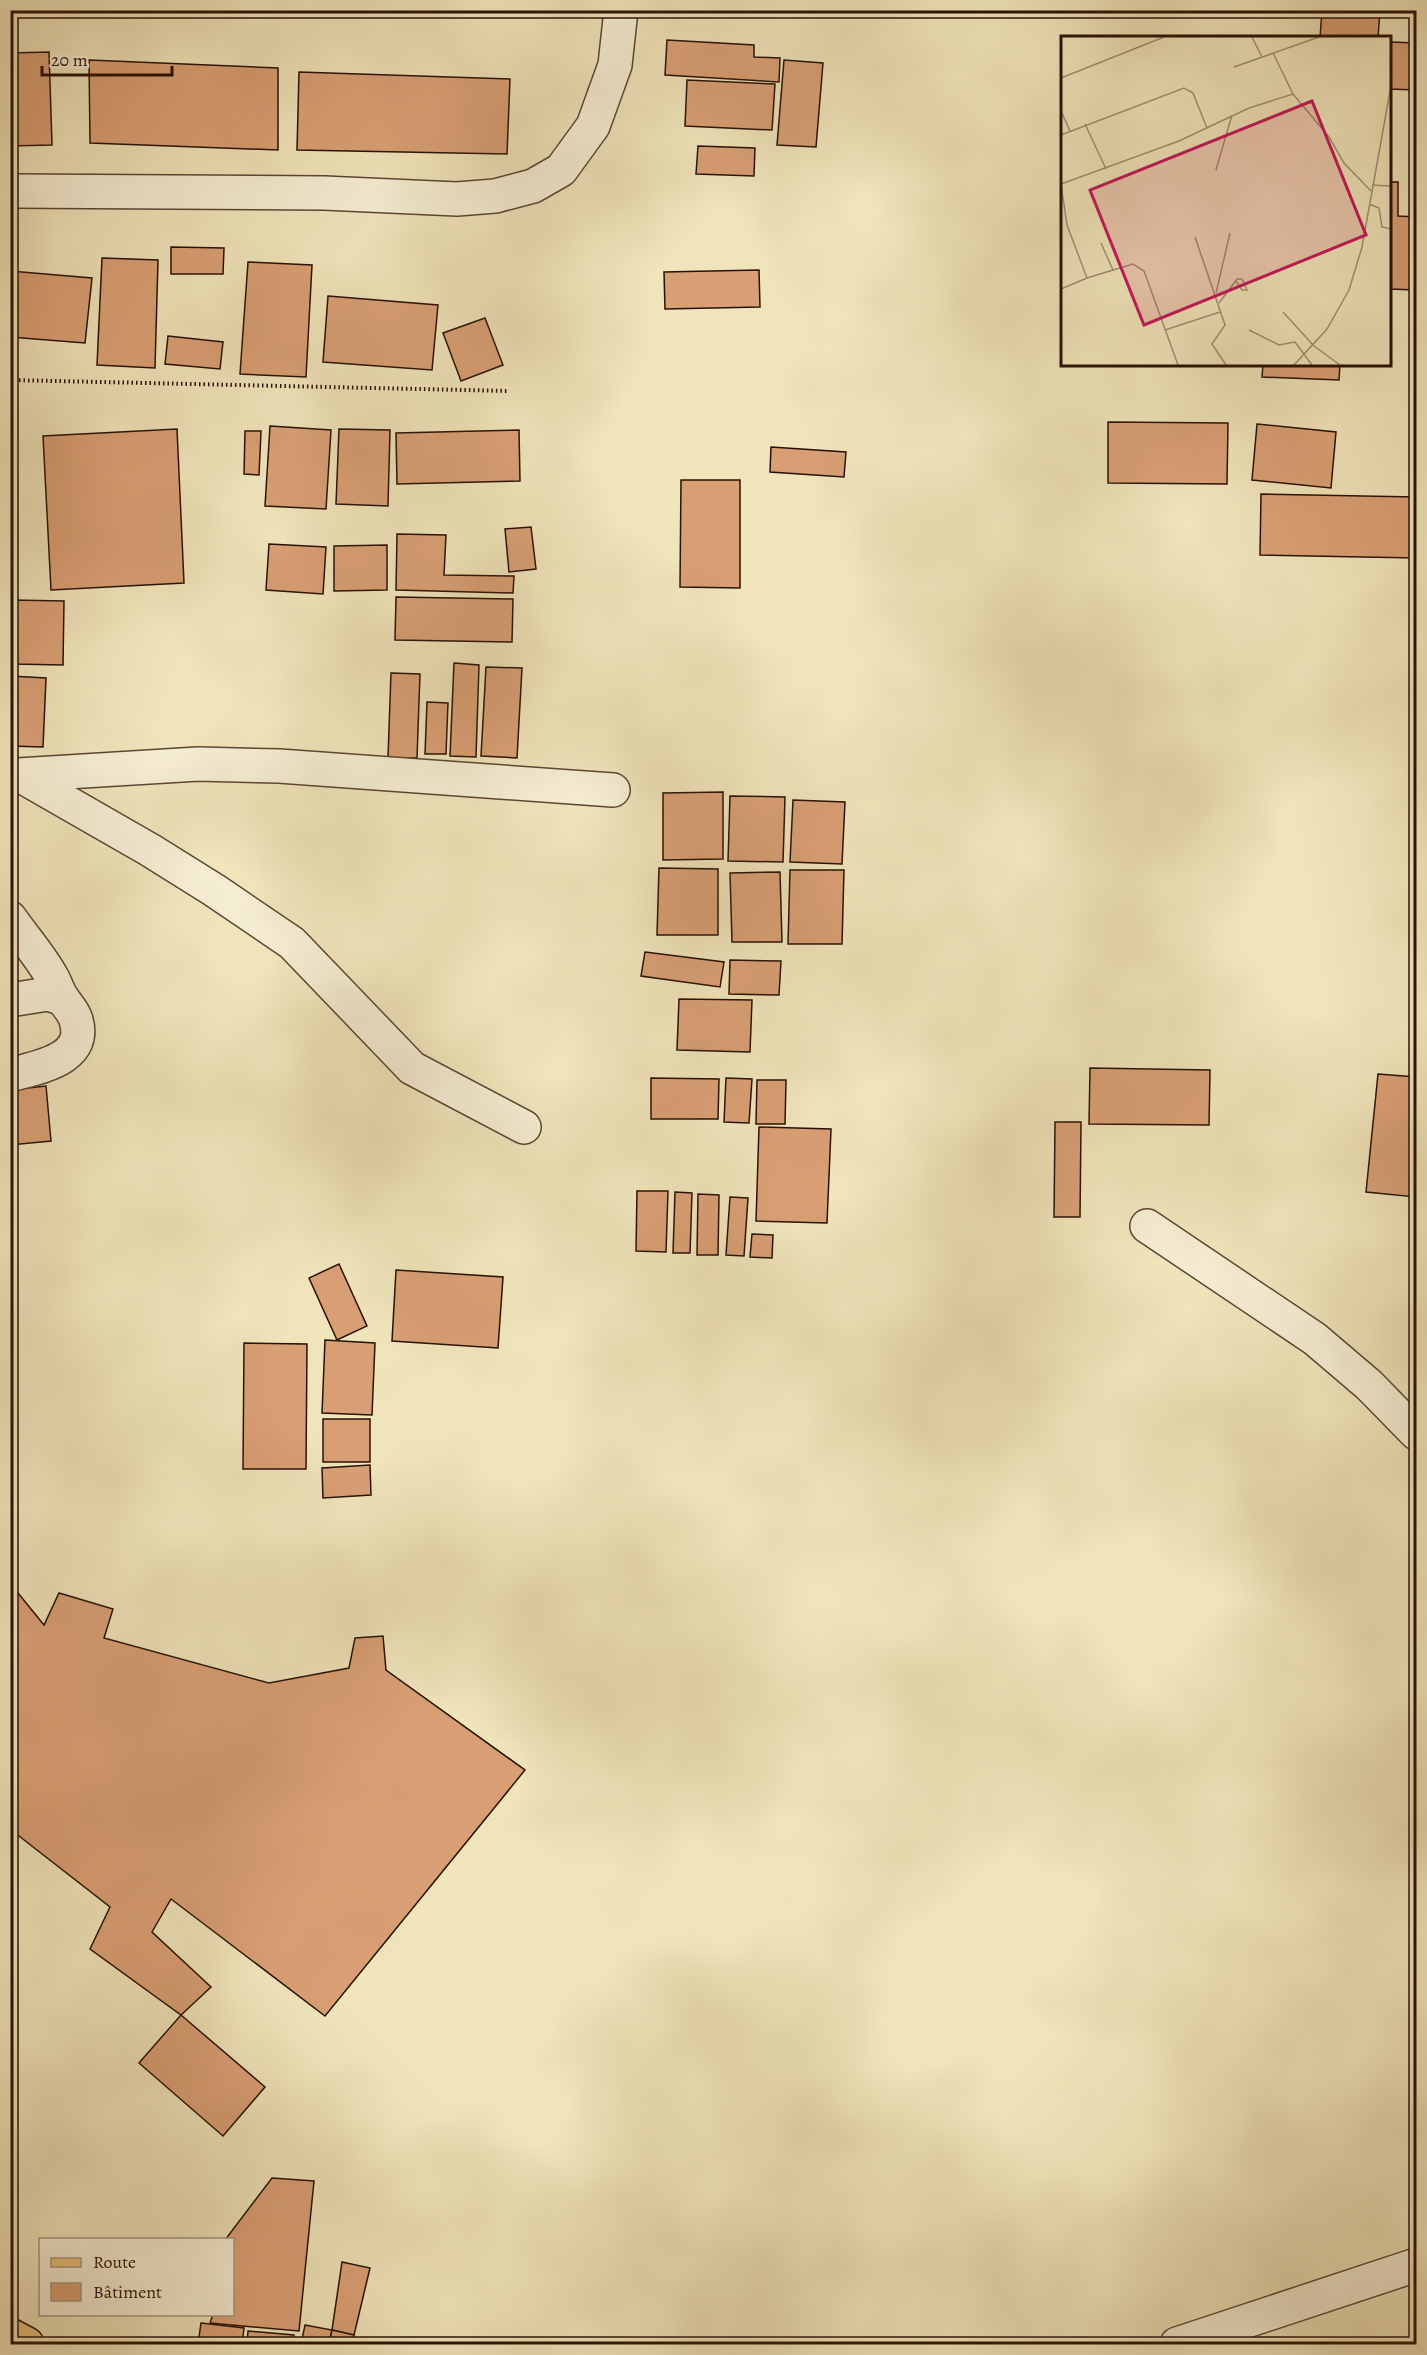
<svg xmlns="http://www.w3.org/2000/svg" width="1427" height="2355" viewBox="0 0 1427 2355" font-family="Alegreya,serif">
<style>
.building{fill:#d99f74;stroke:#281106;stroke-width:1.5}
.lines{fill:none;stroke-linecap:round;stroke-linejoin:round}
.minor-casing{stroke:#5a4633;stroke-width:36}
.major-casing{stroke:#281106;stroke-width:36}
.path{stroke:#281106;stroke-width:4;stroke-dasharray:1.5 3;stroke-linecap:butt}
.minor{stroke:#f5edd2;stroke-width:33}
.major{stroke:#e8c27d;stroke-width:33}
.inset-road{fill:none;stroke:#a09072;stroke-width:1.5}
.view{fill:#c2185b;fill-opacity:0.15;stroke:#c2185b;stroke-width:3}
.inset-edge{fill:none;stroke:#281106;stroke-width:3}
</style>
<rect width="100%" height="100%" fill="#f0e4ba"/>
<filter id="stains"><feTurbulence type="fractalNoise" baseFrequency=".00333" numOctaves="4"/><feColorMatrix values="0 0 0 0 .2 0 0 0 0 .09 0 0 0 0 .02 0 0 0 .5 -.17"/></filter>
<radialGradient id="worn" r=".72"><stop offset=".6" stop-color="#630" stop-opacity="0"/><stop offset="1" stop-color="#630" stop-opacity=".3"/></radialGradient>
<g class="building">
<path d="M1322,10H1380L1378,38H1320Z"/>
<path d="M667,40L754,45V57L780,58L779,82L665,75Z"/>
<path d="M1390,42L1416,43V90L1390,89Z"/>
<path d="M49,52L52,145L10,146V53Z"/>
<path d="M89,60L278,68V150L90,143Z"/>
<path d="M784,60L823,63L816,147L777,145Z"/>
<path d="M299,72L510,79L507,154L297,150Z"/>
<path d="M687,80L775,84L772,130L685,126Z"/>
<path d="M698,146L755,148L754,176L696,174Z"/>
<path d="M1390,182H1398V216L1416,217V290L1390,289Z"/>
<path d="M171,247L224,248L223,274H171Z"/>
<path d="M102,258L158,260L155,368L97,365Z"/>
<path d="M248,262L312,265L306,377L240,374Z"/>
<path d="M759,270L760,307L665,309L664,272Z"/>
<path d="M10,271L92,278L85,343L10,337Z"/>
<path d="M328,296L438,305L432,370L323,362Z"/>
<path d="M485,318L503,365L461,381L443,333Z"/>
<path d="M168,336L223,342L220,369L165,364Z"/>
<path d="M1263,364H1340L1339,380L1262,377Z"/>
<path d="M1108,422L1228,423L1227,484L1108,483Z"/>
<path d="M1257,424L1336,432L1331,488L1252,480Z"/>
<path d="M270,426L331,430L326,509L265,506Z"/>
<path d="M177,429L184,583L51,590L43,436Z"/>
<path d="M339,429L390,430L388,506L336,504Z"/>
<path d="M519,430L520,481L397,484L396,433Z"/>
<path d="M245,431H261L259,475L244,474Z"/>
<path d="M771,447L846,452L844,477L770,472Z"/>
<path d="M681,480H740V588L680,587Z"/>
<path d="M1261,494L1416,497V558L1260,555Z"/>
<path d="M531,527L536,569L509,572L505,529Z"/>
<path d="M397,534L446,535L444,575L514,576L513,593L396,590Z"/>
<path d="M269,544L326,547L323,594L266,590Z"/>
<path d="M387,545V590L334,591V546Z"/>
<path d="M396,597L513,599L512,642L395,640Z"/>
<path d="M12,600L64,601L63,665L12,664Z"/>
<path d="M454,663L479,665L476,757L450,756Z"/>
<path d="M486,667L522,668L517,758L481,756Z"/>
<path d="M391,673L420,674L417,758H388Z"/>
<path d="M10,676L46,678L43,747L10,746Z"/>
<path d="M427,702L448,703L446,754H425Z"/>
<path d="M723,792V859L663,860V793Z"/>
<path d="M730,796L785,797L783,862L728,861Z"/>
<path d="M793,800L845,802L842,864L790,862Z"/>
<path d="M659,868L718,869V935H657Z"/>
<path d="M790,870H844L842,944H788Z"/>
<path d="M780,872L782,942H732L730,873Z"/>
<path d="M645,952L724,962L720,987L641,976Z"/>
<path d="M730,960L781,961L779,995L729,994Z"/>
<path d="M679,999L752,1000L750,1052L677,1050Z"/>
<path d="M1090,1068L1210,1070L1209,1125L1089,1124Z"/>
<path d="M1378,1074L1416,1077V1197L1366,1192Z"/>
<path d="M651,1078L719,1079L718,1119H651Z"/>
<path d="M726,1078L752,1079L749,1123L724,1122Z"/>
<path d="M757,1080H786L785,1124H756Z"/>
<path d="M46,1086L51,1141L10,1145V1090Z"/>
<path d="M1055,1122H1081L1080,1217H1054Z"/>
<path d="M759,1127L831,1129L827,1223L756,1221Z"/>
<path d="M637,1191H668L666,1252L636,1251Z"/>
<path d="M675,1192L692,1193L690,1253H673Z"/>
<path d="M698,1194L719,1195L718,1255H697Z"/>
<path d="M730,1197L748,1198L744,1256L726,1255Z"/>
<path d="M752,1234L773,1235L772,1258L750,1257Z"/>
<path d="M339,1264L367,1326L337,1340L309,1278Z"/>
<path d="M396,1270L503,1277L498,1348L392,1341Z"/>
<path d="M325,1340L375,1343L372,1415L322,1413Z"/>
<path d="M244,1343L307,1344L306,1469H243Z"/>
<rect x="323" y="1419" width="47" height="43"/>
<path d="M370,1465L371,1495L323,1498L322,1468Z"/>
<path d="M18,1593L44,1625L59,1593L113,1609L104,1638L269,1683L349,1668L355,1638L383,1636L386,1670L525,1770L325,2016L171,1899L152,1932L211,1987L181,2015L90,1949L110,1907L10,1829V1605Z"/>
<path d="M181,2015L265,2087L223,2136L139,2063Z"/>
<path d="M272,2178L314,2181L299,2331L210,2323L213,2314H232V2240H225Z"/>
<path d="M342,2262L370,2268L354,2335L332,2330Z"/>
<path d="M201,2323L244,2328L242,2344H198Z"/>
<path d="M305,2325L332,2330L329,2344H301Z"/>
<path d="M332,2330L354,2335L352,2344H329Z"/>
<path d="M248,2331L294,2335L293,2344H247Z"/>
</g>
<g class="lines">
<defs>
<g id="minor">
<path d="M10,191L324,193L457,199L495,196L533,186L561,170L593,126L615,65L621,10"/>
<path d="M18,775L198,764L279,766L613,790"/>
<path d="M21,776L150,850L214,890L292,943L412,1068L524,1127"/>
<path d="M10,918C24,938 42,958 53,979C56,985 58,991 61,996C66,1005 73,1010 76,1020C88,1060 38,1067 10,1075"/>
<path d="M10,1000L48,994L61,998"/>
<path d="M1147,1226L1315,1339L1369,1385L1416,1433"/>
<path d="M1177,2344L1416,2265"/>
</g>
<path id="major" d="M10,2335L27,2344"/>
</defs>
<use href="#minor" class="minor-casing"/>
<use href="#major" class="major-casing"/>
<path class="path" d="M10,380L509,391"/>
<use href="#minor" class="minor"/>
<use href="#major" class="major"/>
</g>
<g transform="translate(1061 36)">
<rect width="330" height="330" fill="#f0e4ba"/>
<path class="inset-road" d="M191,1L201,21M212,17L232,58M173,31L258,1M0,42L103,1M0,75L9,95M24,88L45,133M0,99L123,52L132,57L146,92M155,134L171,79M311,149L330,150M308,168L318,172L321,191L330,193M134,201L164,289L151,308L165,329M40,207L52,234L72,228L83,235L117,329M26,242L52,234M0,253L26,242L6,189L0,148L118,105L188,72L232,58L268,101L283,127L310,155M155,257L169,197M158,267L176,243H181L186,254H181L175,245M222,276L253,310L279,329M104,294L159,276M188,294L218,309L234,306L251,329M233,329L266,293L288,254L301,211L330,50"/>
<path class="view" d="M251,65L305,199L83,289L29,154Z"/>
<rect width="330" height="330" class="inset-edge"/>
</g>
<rect width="1427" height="2355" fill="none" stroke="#f0e4ba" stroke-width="36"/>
<rect x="12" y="12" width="1403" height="2331" fill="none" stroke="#281106" stroke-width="3"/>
<rect x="18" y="18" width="1391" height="2319" fill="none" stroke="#281106" stroke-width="1.5"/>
<rect x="39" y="2238" width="195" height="78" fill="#f5edd2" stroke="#a39580" stroke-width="1.5"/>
<rect x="51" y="2258" width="30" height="9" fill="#e8c27d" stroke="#a39580" stroke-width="1.5"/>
<text x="93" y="2268" font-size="18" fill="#281106">Route</text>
<rect x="51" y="2283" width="30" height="18" fill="#d99f74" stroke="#a39580" stroke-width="1.5"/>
<text x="93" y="2298" font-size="18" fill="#281106">Bâtiment</text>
<path d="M42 66v9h130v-9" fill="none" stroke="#281106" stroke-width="3"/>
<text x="51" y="66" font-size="18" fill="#281106" stroke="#f5edd2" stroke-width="4.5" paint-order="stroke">20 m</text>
<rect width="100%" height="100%" filter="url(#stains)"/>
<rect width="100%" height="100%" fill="url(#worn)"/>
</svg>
